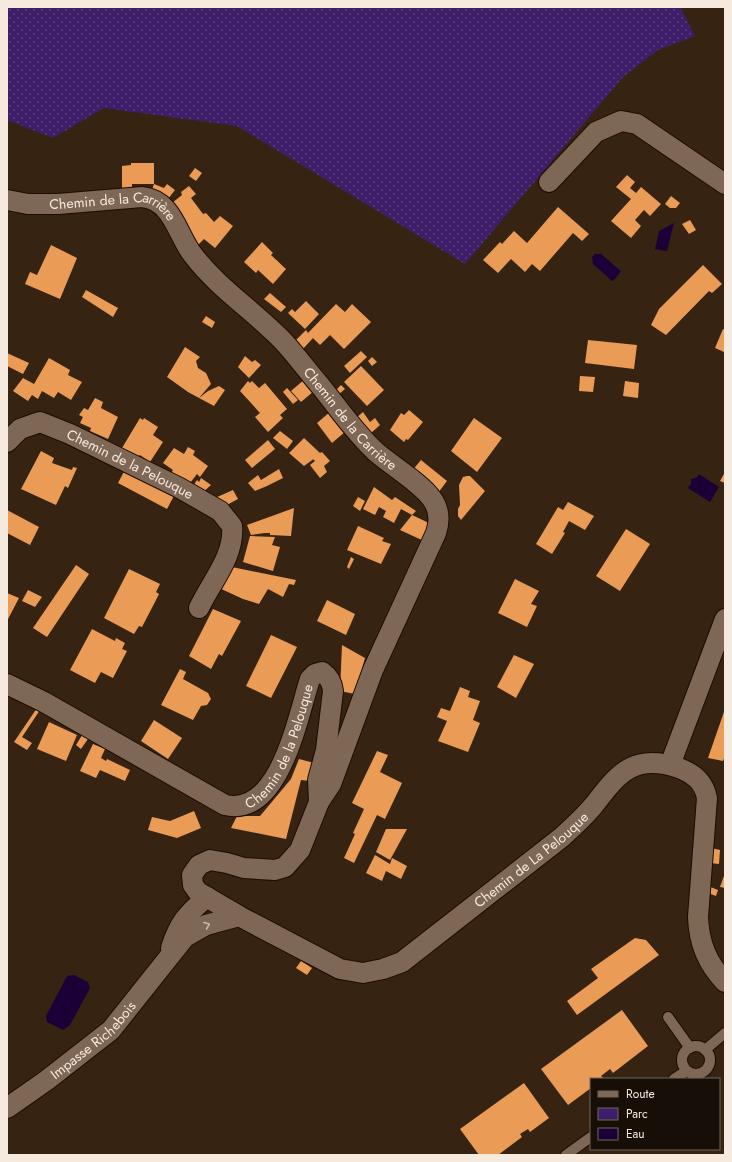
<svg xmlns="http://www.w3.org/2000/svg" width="732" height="1162" viewBox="0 0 732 1162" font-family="Jost,sans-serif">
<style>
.green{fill:url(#green-dots)}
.water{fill:#1b0038}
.building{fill:#ea9b56}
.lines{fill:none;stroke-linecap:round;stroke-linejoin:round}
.lane-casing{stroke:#1d0b00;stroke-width:12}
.street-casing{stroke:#1d0b00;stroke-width:22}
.lane{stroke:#7e6755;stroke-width:10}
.street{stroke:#7e6755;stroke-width:20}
.oneway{stroke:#c6b5a7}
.labels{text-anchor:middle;stroke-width:4;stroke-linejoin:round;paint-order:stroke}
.street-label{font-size:14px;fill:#f6e9de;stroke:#170e07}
</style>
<defs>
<pattern id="green-dots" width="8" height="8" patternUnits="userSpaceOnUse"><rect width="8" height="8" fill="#3e1e68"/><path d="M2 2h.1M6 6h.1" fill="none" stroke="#5a3f7d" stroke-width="1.8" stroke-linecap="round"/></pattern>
</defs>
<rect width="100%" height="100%" fill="#362312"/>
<path class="green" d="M7,7H680L695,36L658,50L623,77L465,264L237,126L104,108L53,138L7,120Z"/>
<g class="water">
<path d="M674,223L667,251L655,249L659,231Z"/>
<path d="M595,254H601L621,271L614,280L612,281L593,264L592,257Z"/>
<path d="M699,474L719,487L710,502L688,488L691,484V479L696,478Z"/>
<path d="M74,975L88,982L90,988L70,1025L63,1030L47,1022L46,1016L67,976Z"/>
</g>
<g class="building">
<path d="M131,163H154V184L164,188L167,184L175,190L168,199L151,192L154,184H132V190H122V166L131,165Z"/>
<path d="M195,168L202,173L196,181L189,176Z"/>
<path d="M627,175L635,182L630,188L636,193L641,187L661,204L650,216L644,210L635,220L641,226L631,238L611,221L631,199L616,187Z"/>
<path d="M189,186L196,194L191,198L203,214L206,213L214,222L220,216L233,226L215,248L204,239L196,247L172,203L182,195L181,192Z"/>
<path d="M671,196L680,203L676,208H670L665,204Z"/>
<path d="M558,207L589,234L582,241L573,233L540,271L532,264L525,272L511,259L498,273L483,260L500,242L502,244L514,231L527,243Z"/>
<path d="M690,220L696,230L689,234L682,224Z"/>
<path d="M262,242L273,253L271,255L286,269L273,284L258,270L256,273L244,262Z"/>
<path d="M51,245L77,258L60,299L25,284L30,272L37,275Z"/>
<path d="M703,265L722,284L712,293L709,291L666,335L651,325L659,309Z"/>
<path d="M86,290L118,308L113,317L82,297Z"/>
<path d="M270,293L286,307L281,312L264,299Z"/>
<path d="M306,301L319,314L305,329L288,313L292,309L295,312Z"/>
<path d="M336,304L345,312L352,304L371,322L344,349L330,335L320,345L313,338L302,350L295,341L306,330L308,333Z"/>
<path d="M206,316L215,322L212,328L202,322Z"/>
<path d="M723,329L725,330L724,352L715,348Z"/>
<path d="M588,340L637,345L634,369L585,363Z"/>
<path d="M185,347L200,357L196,361L198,368L206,373L211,384L199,398L208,391L219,386L225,390L214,406L199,398L188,392L167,377Z"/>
<path d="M361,351L367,357L350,373L344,366Z"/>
<path d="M7,353L29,363L23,374L7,366Z"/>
<path d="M245,356L252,362L255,360L261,365L249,378L238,367Z"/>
<path d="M372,357L377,362L372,366L368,361Z"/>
<path d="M49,358L70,370L68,375L82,382L71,400L58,392L54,398L42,391L38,399L32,395L28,401L13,391L23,378L34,384Z"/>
<path d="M361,366L384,390L367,406L344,382Z"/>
<path d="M580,376L595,377L593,392L579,391Z"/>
<path d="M305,379L314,391L301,402L291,391Z"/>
<path d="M248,381L250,383L252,381L259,388L265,383L287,409L280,415L283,418L268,432L255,417L260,413L240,391Z"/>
<path d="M625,381L639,383L638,398L623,396Z"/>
<path d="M341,385L345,389L338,395L335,391Z"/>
<path d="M287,388L298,400L293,404L283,392Z"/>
<path d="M95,398L103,402L101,408L118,417L108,439L90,431L91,428L80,423L83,417L79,415L84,408L88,410Z"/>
<path d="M409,410L423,422L408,440L406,439L404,442L390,430L401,413L404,415Z"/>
<path d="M330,412L346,431L332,443L317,423Z"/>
<path d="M363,412L370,422L375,418L380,425L370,434L356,418Z"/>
<path d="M140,418L143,420L144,418L158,427L153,435L163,442L150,462L140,455L139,456L122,448Z"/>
<path d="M474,418L502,438L477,472L451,451Z"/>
<path d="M280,431L293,441L287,449L273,438Z"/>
<path d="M304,438L320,453L322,452L330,461L324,466L327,472L320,478L310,465L315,461L313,459L315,458L304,466L289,453Z"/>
<path d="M268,440L275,449L252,468L245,460Z"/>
<path d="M188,447L195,451L193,455L208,466L200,477L197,474L190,483L169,477L173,470L163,463L174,448L184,454Z"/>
<path d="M41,451L54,458L52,463L72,470L73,467L77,468L68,488L65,486L56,505L21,489Z"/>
<path d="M421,460L447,481L438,493L411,472Z"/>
<path d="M127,466L176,492L167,509L118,483Z"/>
<path d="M279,469L283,478L267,486L255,491L248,483L258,475L261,480Z"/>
<path d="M724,474L725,475V483L720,481Z"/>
<path d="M467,476H470L485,491L461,520L458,516V509L460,505L459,485L463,477Z"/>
<path d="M201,478L211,485L201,494L191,489L197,480L199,482Z"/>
<path d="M374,487L392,500L395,497L416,511L412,515L401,509L394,523L383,517L386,511L379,507L375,515L363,509Z"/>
<path d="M233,490L238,499L223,507L215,498Z"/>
<path d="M358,497L365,501L360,511L353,506Z"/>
<path d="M568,502L594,516L585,530L569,521L563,532L565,533L552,554L536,544L558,507L563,510Z"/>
<path d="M294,508L291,536L270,535V533H265L251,535L247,525Z"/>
<path d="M7,510L39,527L30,545L7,533Z"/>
<path d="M412,515L431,524L424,541L400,530Z"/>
<path d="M358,526L384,538L382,541L391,544L381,564L347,550Z"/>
<path d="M626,529L650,544L620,591L596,576Z"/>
<path d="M250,536L275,537L272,545L280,547L273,571L243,562Z"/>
<path d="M351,557L354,559L349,569L347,567Z"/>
<path d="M76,565L89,574L47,637L33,628Z"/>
<path d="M227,566L296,580L294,585L289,584L283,597L268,589L259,604L243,599L217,587Z"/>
<path d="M129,569L160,584L156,592L159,594L155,602L142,627L139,626L134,634L104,618Z"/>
<path d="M515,579L539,591L531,604L537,606L527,627L498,613Z"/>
<path d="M28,590L42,597L35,607L22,601Z"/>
<path d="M7,593L19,598L7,621Z"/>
<path d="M327,600L355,614L346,635L317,621Z"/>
<path d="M213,609L241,621L222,656L219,654L211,669L189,656Z"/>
<path d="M92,629L115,641L116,638L125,643L122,649L127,651L113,678L101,672L95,683L70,670Z"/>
<path d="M271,635L297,647L271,698L246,686Z"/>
<path d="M342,645L365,658L355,694L340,691Z"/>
<path d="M514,655L534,664L516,698L497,687Z"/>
<path d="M180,669L186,672L183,679L208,693L211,699L207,705L201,706L193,720L161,705Z"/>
<path d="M460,687L470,691L468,697L480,701L473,720L480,723L468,752L438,741L447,721L437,717L441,708L450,711Z"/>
<path d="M39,705L42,707L22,737L32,743L27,750L14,742Z"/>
<path d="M725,709V756L723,761L708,758Z"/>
<path d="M154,720L182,738L168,759L141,741Z"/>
<path d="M49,722L77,735L66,761L37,749Z"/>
<path d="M84,732L90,736L81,749L76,745Z"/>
<path d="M93,744L105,749L101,758L106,761L107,759L130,770L125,781L100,770L96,778L80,771Z"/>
<path d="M377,751L388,755L380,772L402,783L385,819L377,815L354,863L344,858L355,834L353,833L364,809L352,803Z"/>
<path d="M299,759L314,763L310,781L301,780L286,839L231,828L237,816H260L291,779Z"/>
<path d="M194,811L201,828L177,838L148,830L152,817L170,821Z"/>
<path d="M386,829H407L390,860L376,852Z"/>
<path d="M711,848L720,850L719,864L710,863Z"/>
<path d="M375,855L390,864L392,858L407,866L401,879L386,871L382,881L366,873Z"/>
<path d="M725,873V888L720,887Z"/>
<path d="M708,886L718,890L716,896L708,893Z"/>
<path d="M635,938L646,940L659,955L577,1015L567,1001L598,978L591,969Z"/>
<path d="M301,961L312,968L307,975L296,968Z"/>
<path d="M622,1010L648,1046L613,1073L610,1069L601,1076L604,1079H591V1088L568,1105L541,1069Z"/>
<path d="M524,1083L549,1118L530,1132L528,1129L520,1134L522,1137L498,1155H479L460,1129Z"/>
</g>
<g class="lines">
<defs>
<g id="lane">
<path d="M668,1017L690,1048"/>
<circle cx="696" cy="1060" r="14"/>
<path d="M705,1050L725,1033"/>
<path d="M674,1079L686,1071"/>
<path d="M566,1155L591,1137"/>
</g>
<g id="street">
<path d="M549,182L596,132L621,121L637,124L725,184"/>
<path id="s1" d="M7,200L28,204H58L142,197C173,200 177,235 193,255C218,288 254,311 283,341C295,354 306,369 318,383C337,406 354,432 376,452C392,466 421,483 432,499C440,510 440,521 436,533L373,670L331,784L319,802"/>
<path id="s2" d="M7,442L20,429L40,422L70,434L178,487L220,511L232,526C235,556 211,582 199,608"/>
<path id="s3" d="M7,684L44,702L225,805C280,818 298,715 310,679L315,674L322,672C329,677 332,682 333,691L326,750L318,780L319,802L300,850L285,867L275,870L244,868L227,863L210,860L199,865L192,875L193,885L198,892L239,916L340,969L363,973L383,969L402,962L562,837C573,827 584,817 594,805C619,772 635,753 679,768C694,774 704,782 707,798L698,917C699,943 707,963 725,982"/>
<path d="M670,765L725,619"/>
<path d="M171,948C179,923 187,914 207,897"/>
<path id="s4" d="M7,1108L47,1080L111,1030L185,937L206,925L239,916"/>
</g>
</defs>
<use href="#lane" class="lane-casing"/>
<use href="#street" class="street-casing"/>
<use href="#lane" class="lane"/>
<use href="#street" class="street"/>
</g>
<defs><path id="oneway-chevron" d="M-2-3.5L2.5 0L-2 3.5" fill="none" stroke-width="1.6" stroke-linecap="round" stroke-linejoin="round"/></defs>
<use class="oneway" href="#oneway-chevron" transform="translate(207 925) rotate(-23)"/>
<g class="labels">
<g class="street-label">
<text dy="5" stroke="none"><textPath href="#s1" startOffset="109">Chemin de la Carrière</textPath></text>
<text dy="5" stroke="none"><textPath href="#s1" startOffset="444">Chemin de la Carrière</textPath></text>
<text dy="5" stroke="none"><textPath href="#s2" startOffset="139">Chemin de la Pelouque</textPath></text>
<text dy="5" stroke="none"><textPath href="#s3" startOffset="340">Chemin de la Pelouque</textPath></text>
<text dy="5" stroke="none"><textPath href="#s3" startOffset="1149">Chemin de La Pelouque</textPath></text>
<text dy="5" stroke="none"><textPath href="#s4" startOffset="110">Impasse Richebois</textPath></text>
</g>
</g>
<rect width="732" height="1162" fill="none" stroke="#f6e9de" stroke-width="16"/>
<rect x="590" y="1078" width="130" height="72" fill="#170e07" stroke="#70665d"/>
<rect x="598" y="1091" width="20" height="6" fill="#7e6755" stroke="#70665d"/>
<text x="626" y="1098" font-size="12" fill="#f6e9de">Route</text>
<rect x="598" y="1108" width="20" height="12" fill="#3e1e68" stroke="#70665d"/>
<text x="626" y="1118" font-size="12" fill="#f6e9de">Parc</text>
<rect x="598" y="1128" width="20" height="12" fill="#1b0038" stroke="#70665d"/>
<text x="626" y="1138" font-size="12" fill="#f6e9de">Eau</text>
</svg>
